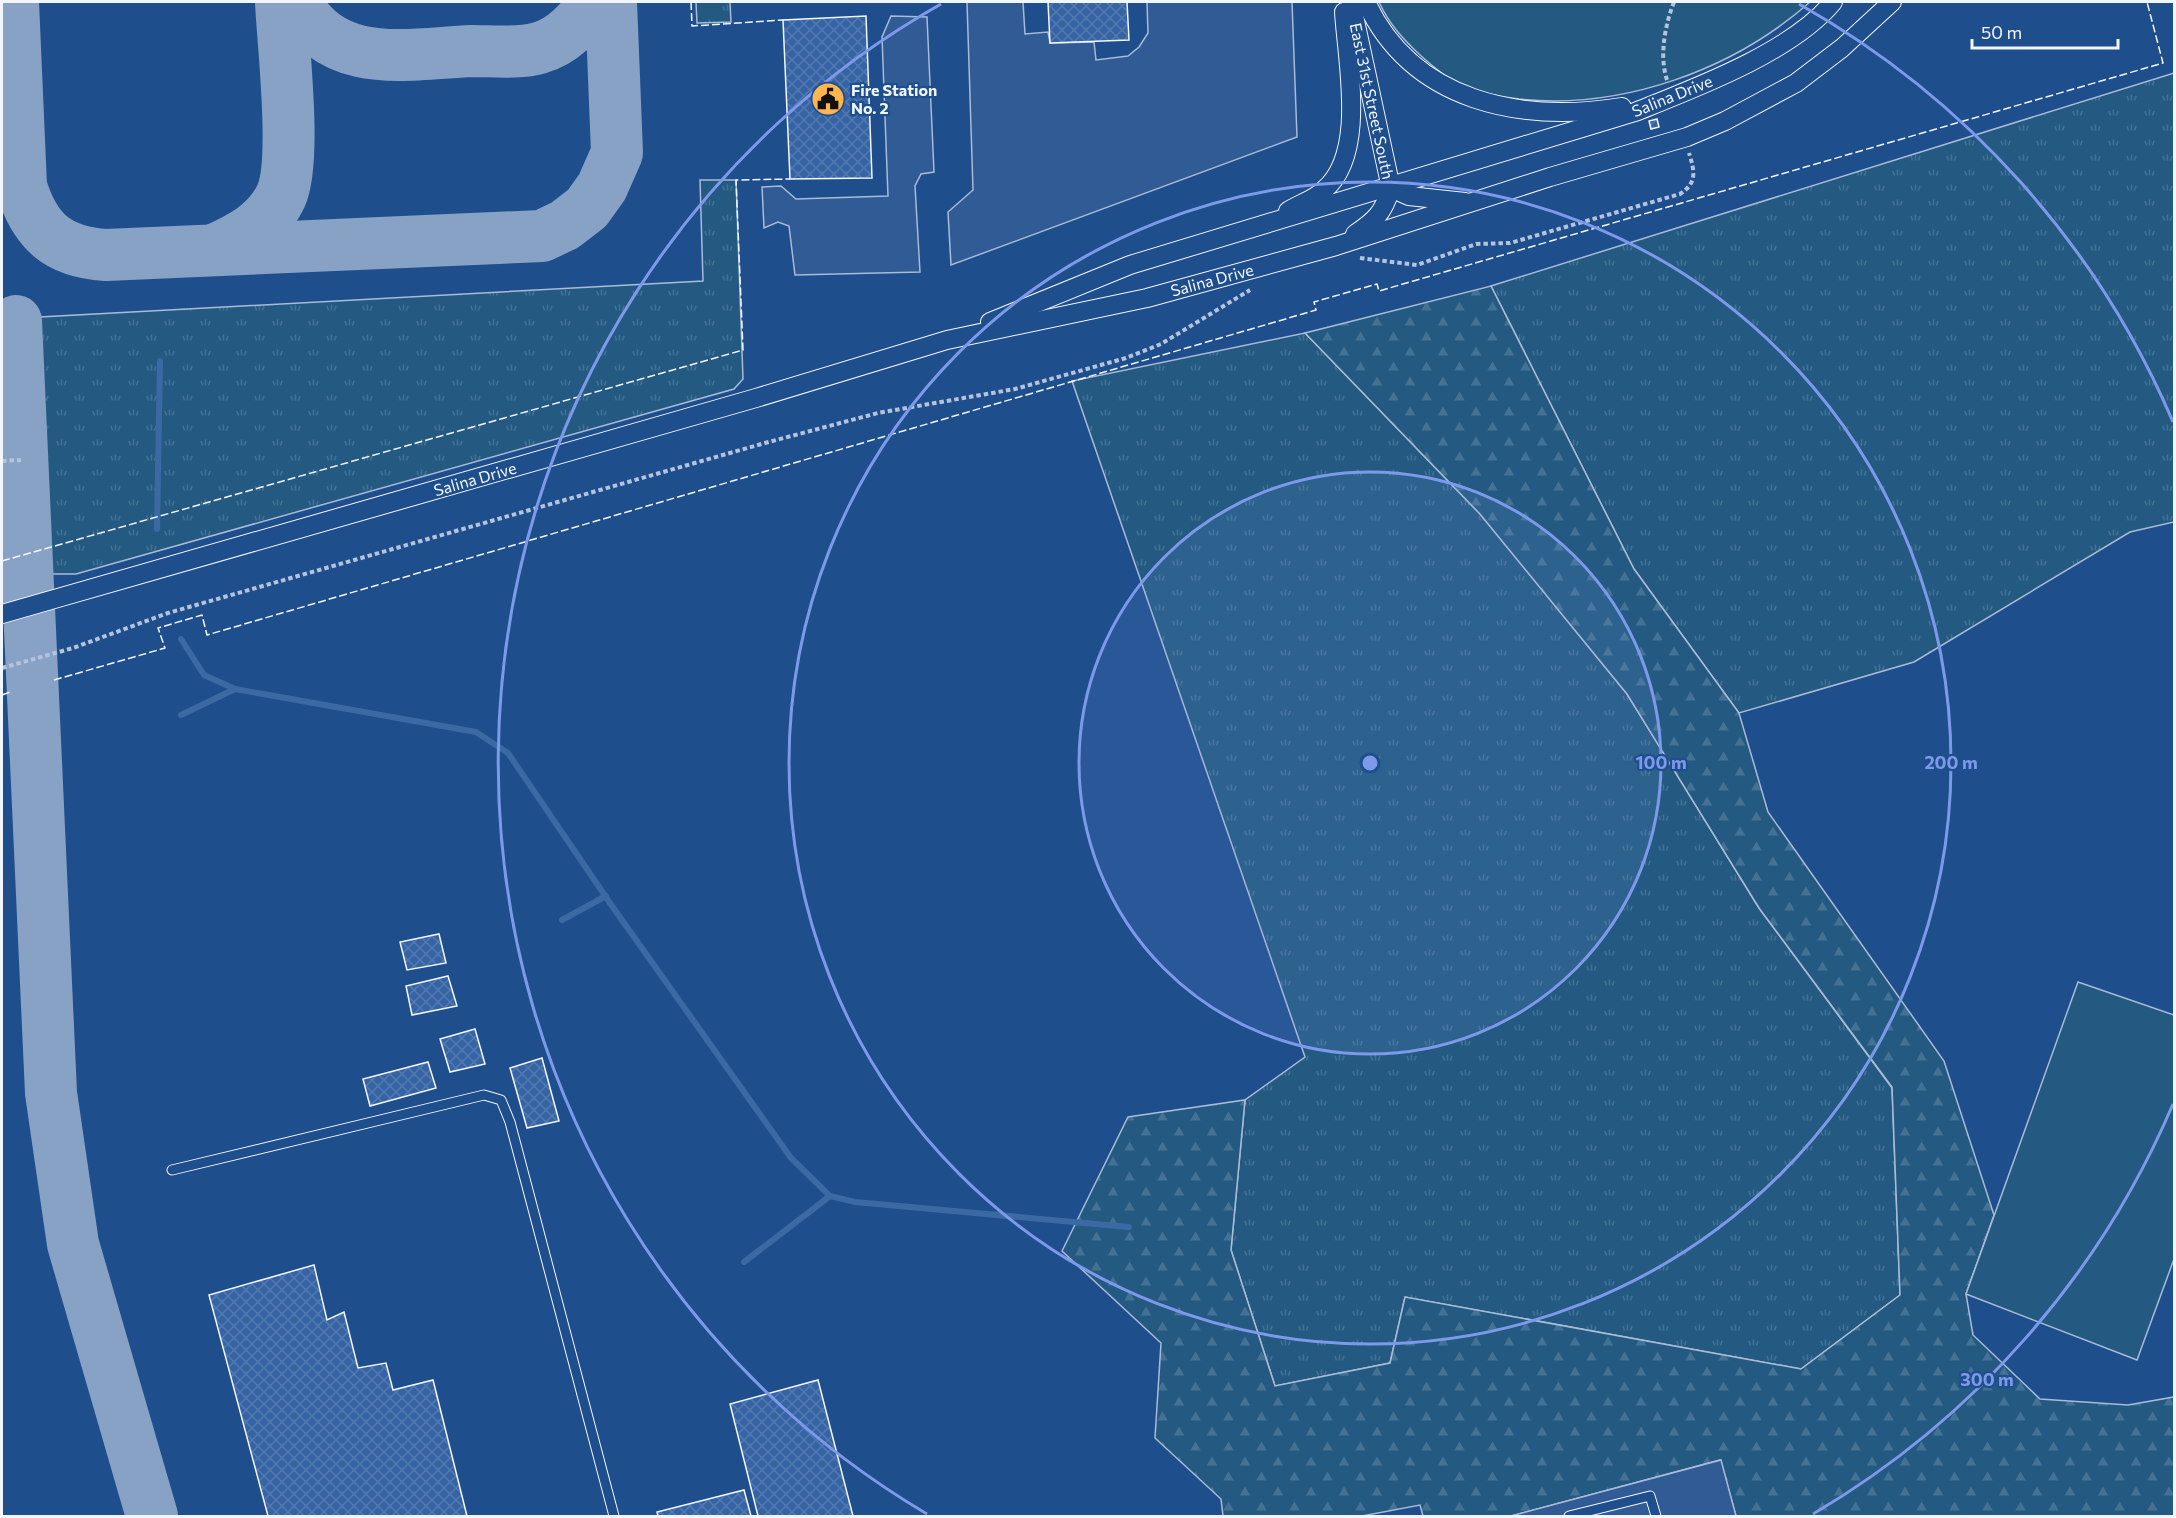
<svg xmlns="http://www.w3.org/2000/svg" width="2176" height="1518" viewBox="0 0 2176 1518" font-family="Commissioner,sans-serif">
<style>
.grass{fill:url(#grass-tufts);stroke:#a8bbd7;stroke-width:1.5}
.forest{fill:url(#forest-firs);stroke:#a8bbd7;stroke-width:1.5}
.park{fill:#245a82;stroke:#a8bbd7;stroke-width:1.5}
.parking{fill:#305b95;stroke:#a8bbd7;stroke-width:1.5}
.lines{fill:none;stroke-linecap:round;stroke-linejoin:round}
.stream{stroke:#3b69a3;stroke-width:6}
.taxiway{stroke:#88a2c6;stroke-width:52}
.building{fill:url(#building-cross-hatch);stroke:#f2f6ff;stroke-width:1.5}
.lane-casing{stroke:#f2f6ff;stroke-width:11}
.street-casing{stroke:#f2f6ff;stroke-width:20}
.path{stroke:#b3c4dc;stroke-width:4;stroke-dasharray:4.5 3;stroke-linecap:butt}
.lane{stroke:#1f4e8c;stroke-width:9}
.street{stroke:#1f4e8c;stroke-width:18}
.fence{stroke:#f2f6ff;stroke-width:1.5;stroke-dasharray:8 3;stroke-linecap:butt}
.ring{fill:none;stroke:#7d9aea;stroke-width:3}
.labels{text-anchor:middle;stroke-width:4.5;stroke-linejoin:round;paint-order:stroke}
.poi-label{font-size:16px;font-weight:bold;fill:#f2f6ff;stroke:#1f4e8c;text-anchor:start}
.street-label{font-size:16px;fill:#f2f6ff;stroke:#1f4e8c}
.centre{fill:#7d9aea;stroke:#1f4e8c;stroke-width:3}
.ring-label{font-size:18px;text-anchor:middle;font-weight:bold;fill:#7d9aea;stroke:#1f4e8c;stroke-width:4.5;stroke-linejoin:round;paint-order:stroke}
</style>
<defs>
<pattern id="grass-tufts" width="24" height="20" patternUnits="userSpaceOnUse" patternTransform="scale(1.5)"><rect width="24" height="20" fill="#245a82"/><path d="M3 7l-1-3M5 7V3M7 7l1-3M15 17l-1-3M17 17v-4M19 17l1-3" fill="none" stroke="#447295"/></pattern>
<pattern id="forest-firs" width="22" height="20" patternUnits="userSpaceOnUse" patternTransform="scale(1.5)"><rect width="22" height="20" fill="#245a82"/><path d="M5 1l3.5 6h-7zM16 11l3.5 6h-7z" fill="#447295"/></pattern>
<pattern id="building-cross-hatch" width="8" height="8" patternUnits="userSpaceOnUse" patternTransform="scale(1.5)"><rect width="8" height="8" fill="#3563a3"/><path d="M0 0l8 8M0 8l8-8" fill="none" stroke="#537ab1"/></pattern>
</defs>
<rect width="100%" height="100%" fill="#1f4e8c"/>
<g class="grass">
<path d="M696,2H730L731,22L697,23Z"/>
<path d="M2174,73V522L2130,532L1914,662L1739,713L1634,569L1491,286Z"/>
<path d="M700,180H736L743,379L734,389L76,574H50L40,317L703,281Z"/>
<path d="M1305,333L1480,514L1627,694L1759,908L1892,1088L1900,1295L1801,1369L1405,1297L1390,1363L1275,1386L1231,1250L1245,1100L1305,1057L1072,381Z"/>
</g>
<path class="forest" d="M1491,286L1634,569L1739,713L1768,812L1944,1061L1994,1215L1966,1294L1973,1335L2040,1399L2128,1405L2174,1397V1516H1736L1720,1460L1511,1516H1423L1420,1505L1362,1516H1223L1221,1499L1155,1438L1161,1343L1062,1251L1128,1117L1245,1100L1231,1250L1275,1386L1390,1363L1405,1297L1801,1369L1900,1295L1892,1087L1759,908L1627,694L1480,514L1305,333Z"/>
<g class="park">
<path d="M1379,2H1810C1733,70 1622,110 1519,99C1498,96 1476,93 1457,83C1444,76 1431,65 1420,55C1403,39 1389,24 1379,2Z"/>
<path d="M2078,982L2174,1015V1259L2137,1360L1966,1294Z"/>
</g>
<g class="parking">
<path d="M967,2H1023L1025,34L1048,32L1050,43L1094,42L1096,60L1128,56L1139,47L1148,33L1147,2H1292L1297,137L951,265L948,212L973,190Z"/>
<path d="M891,16L927,17L934,172L921,174L915,186L920,272L795,275L789,226L778,222L764,228L762,187L781,186L796,199L888,196L882,37Z"/>
<path d="M1721,1460L1736,1516H1511Z"/>
</g>
<g class="lines">
<g class="stream">
<path d="M157,529L160,361"/>
<path d="M181,639L204,675L235,689L476,732L508,753L612,906L791,1158L830,1196L855,1202L1129,1227"/>
<path d="M181,715L235,689"/>
<path d="M562,920L606,896"/>
<path d="M744,1262L830,1196"/>
</g>
<g class="taxiway">
<path d="M13,2L21,186C35,232 58,252 106,255L542,236L565,225L587,208L602,187L617,153L611,2"/>
<path d="M296,2C333,71 405,54 471,51C492,51 519,54 539,48C562,42 582,21 594,2"/>
<path d="M214,250C241,238 268,224 281,196C297,161 283,45 281,2"/>
<path d="M16,321L51,1093L73,1244L152,1516"/>
</g>
</g>
<g class="building">
<path d="M1048,2H1127L1129,40L1050,43Z"/>
<path d="M866,16L872,178L790,179L783,20Z"/>
<path d="M1657,119L1659,127L1651,129L1649,121Z"/>
<path d="M439,934L446,963L407,970L400,942Z"/>
<path d="M448,976L457,1006L412,1015L406,986Z"/>
<path d="M475,1029L485,1064L450,1072L440,1039Z"/>
<path d="M542,1058L559,1121L527,1128L510,1068Z"/>
<path d="M428,1062L436,1088L370,1106L363,1079Z"/>
<path d="M314,1265L327,1320L344,1312L358,1368L386,1363L393,1390L433,1380L467,1516H268L209,1295Z"/>
<path d="M818,1380L853,1516H758L730,1404Z"/>
<path d="M744,1490L751,1516H658L657,1512Z"/>
</g>
<g class="lines">
<defs>
<g id="lane">
<path d="M172,1170L484,1095L501,1100L510,1122L614,1516"/>
<path d="M1569,1516L1650,1496L1656,1516"/>
</g>
<g id="street">
<path d="M1351,2L1391,188C1383,213 1376,220 1355,234"/>
<path d="M1366,2C1413,103 1522,123 1622,107"/>
<path d="M1391,188L1409,196L1465,202"/>
<path d="M1288,211C1299,204 1315,199 1324,190C1367,154 1347,62 1344,12"/>
<path d="M990,322L1130,265L1635,112C1695,88 1792,52 1833,2"/>
<path d="M2,614L756,398L947,340L1147,298L1336,246L1550,177L1687,137L1725,121L1796,83L1842,48L1892,2"/>
</g>
</defs>
<use href="#lane" class="lane-casing"/>
<use href="#street" class="street-casing"/>
<g class="path">
<path d="M1667,80C1659,56 1665,25 1674,2"/>
<path d="M1360,258L1417,265L1476,244L1510,243L1680,194C1697,183 1695,172 1689,153"/>
<path d="M2,461L21,460"/>
<path d="M2,668L73,648L168,613L765,443L878,413L1015,389L1126,358L1161,344L1250,290"/>
</g>
<use href="#lane" class="lane"/>
<use href="#street" class="street"/>
<g class="fence">
<path d="M691,2L692,26L783,20"/>
<path d="M2,561L743,350L736,180L790,179"/>
<path d="M54,680L165,648L158,628L202,615L207,635L1316,310L1314,302L1377,284L1379,291L2163,63L2147,2"/>
<path d="M2,695L10,692"/>
</g>
</g>
<circle cx="1370" cy="763" r="291" fill="#7d9aea" fill-opacity=".12"/>
<g class="ring">
<circle cx="1370" cy="763" r="291"/>
<circle cx="1370" cy="763" r="581"/>
<path d="M2173 1104A872 872 0 0 1 1813 1514M927 1514A872 872 0 0 1 941 4M1799 4A872 872 0 0 1 2173 422"/>
</g>
<defs>
<symbol id="civic-disc" viewBox="-11 -11 22 22"><circle r="9.5" fill="#ffb74d" stroke="#1f4e8c"/><path d="M-.6-6.5H3V-4.5H.6V-3L4-1V1h2V6H-6V1h2V-1L-.6-3ZM-1.2 2.5V6h2.4V2.5Z" fill="#111"/></symbol>
</defs>
<g fill-rule="evenodd">
<use href="#civic-disc" x="809" y="80" width="38" height="38"/>
</g>
<g class="labels">
<g class="poi-label">
<text x="851" y="96">Fire Station<tspan x="851" dy="18">No. 2</tspan></text>
</g>
<g class="street-label">
<text transform="translate(1672 96) rotate(-22)" y="6">Salina Drive</text>
<text transform="translate(1372 101) rotate(78)" y="6">East 31st Street South</text>
<text transform="translate(1212 280) rotate(-15)" y="6">Salina Drive</text>
<text transform="translate(475 479) rotate(-16)" y="6">Salina Drive</text>
</g>
</g>
<circle cx="1370" cy="763" r="9" class="centre"/>
<g class="ring-label">
<text x="1661" y="769">100 m</text>
<text x="1951" y="769">200 m</text>
<text x="1987" y="1386">300 m</text>
</g>
<rect width="2176" height="1518" fill="none" stroke="#f2f6ff" stroke-width="6"/>
<path d="M1972 39v9h146v-9" fill="none" stroke="#f2f6ff" stroke-width="3"/>
<text x="1981" y="39" font-size="18" fill="#f2f6ff" stroke="#1f4e8c" stroke-width="4.5" paint-order="stroke">50 m</text>
</svg>
